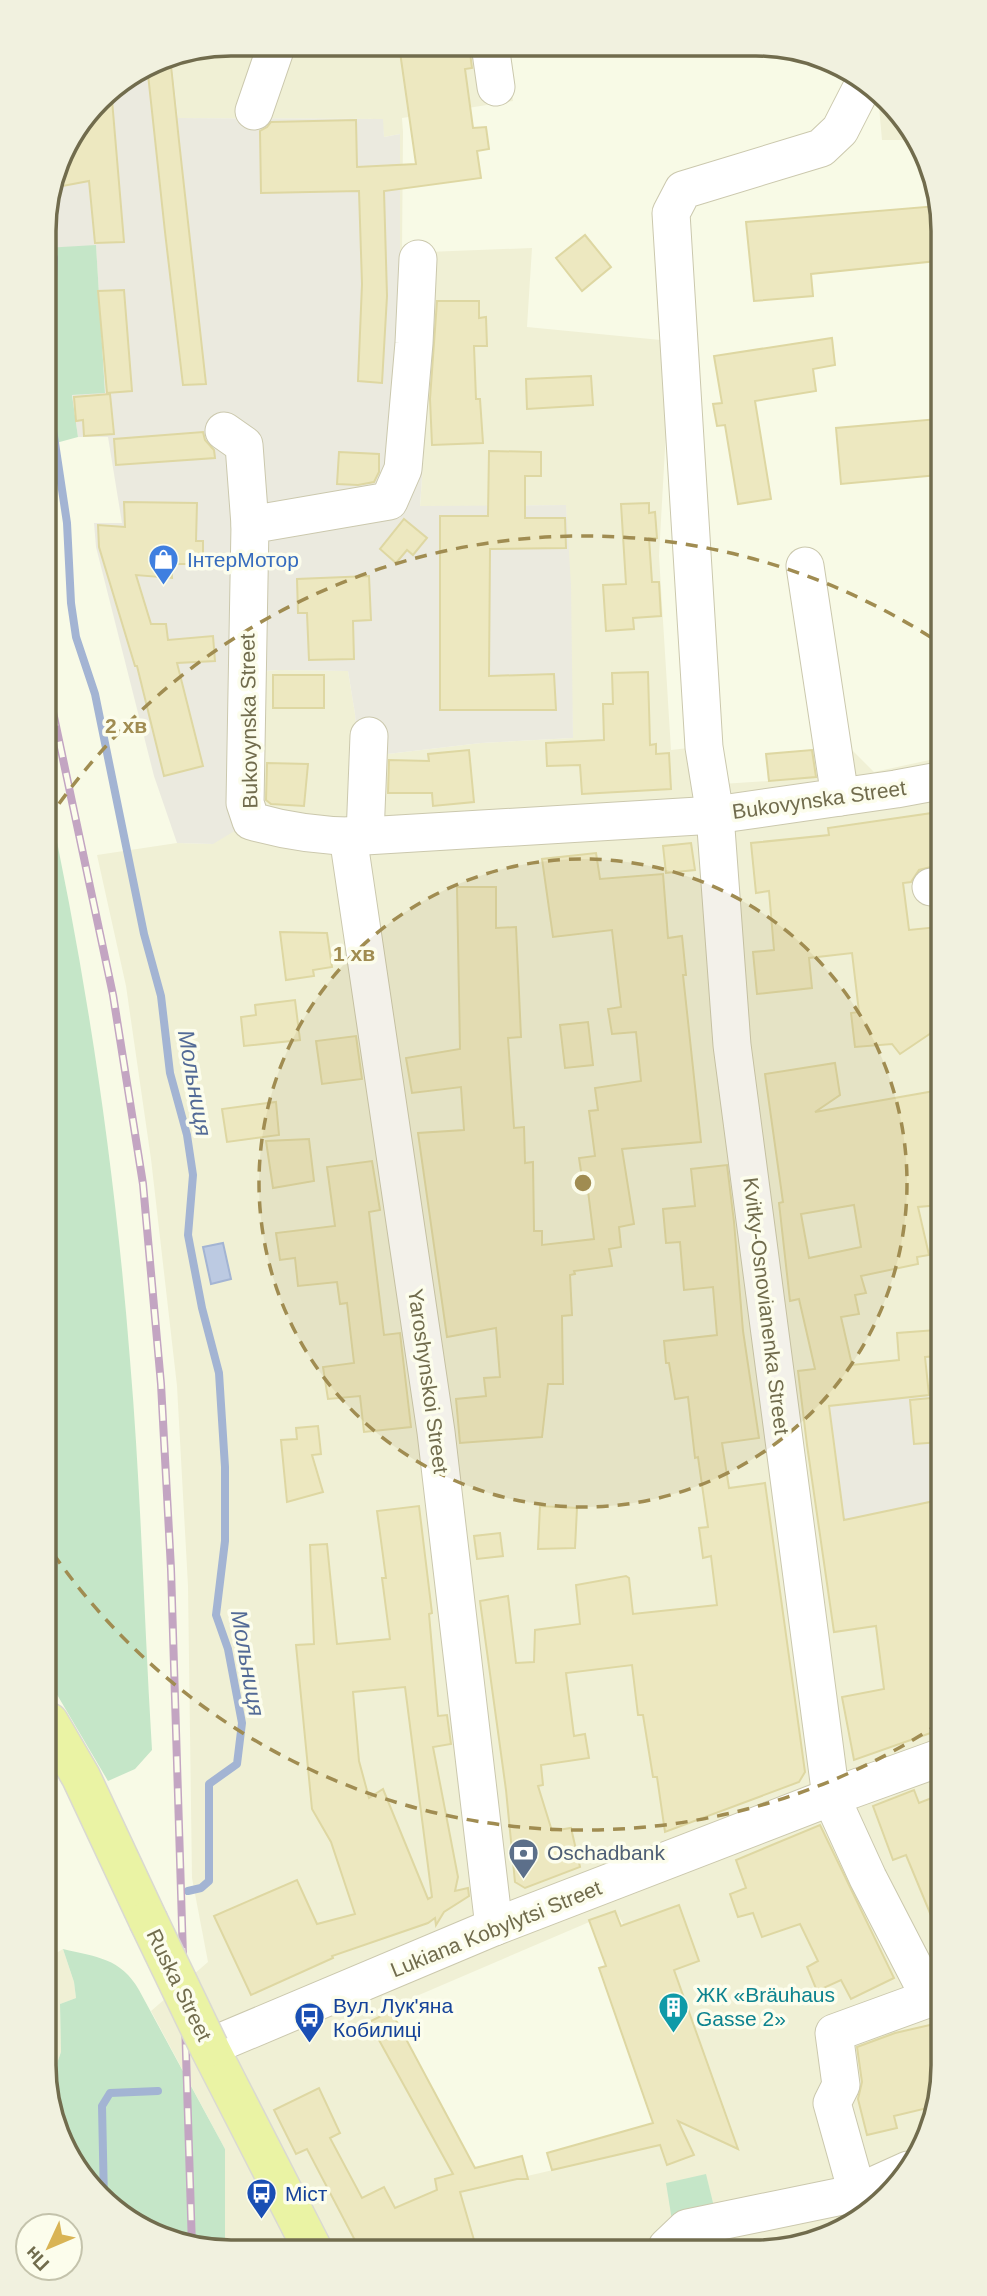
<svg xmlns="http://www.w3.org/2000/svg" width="987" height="2296" viewBox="0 0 987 2296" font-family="Arial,sans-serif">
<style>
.residential{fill:#f0f0d5;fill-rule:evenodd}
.industrial{fill:#ebeadf}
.green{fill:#c5e6c8}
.water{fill:#bccae2;stroke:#a3b4d3;stroke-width:2}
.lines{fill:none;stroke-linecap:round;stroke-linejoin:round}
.stream{stroke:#a3b4d3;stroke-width:8}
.building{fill:#ede8c0;stroke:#ded7a2;stroke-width:2;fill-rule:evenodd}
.minor-casing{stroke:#cbc8ad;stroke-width:39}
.major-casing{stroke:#dad9d1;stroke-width:41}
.minor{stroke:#fff;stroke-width:37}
.major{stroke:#eaf3a4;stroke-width:38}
.rail-casing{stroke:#c3a5c2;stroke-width:8}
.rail{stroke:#fcfdec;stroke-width:5;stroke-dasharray:16;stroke-linecap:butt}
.major-bridge-casing{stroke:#dad9d1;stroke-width:41;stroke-linecap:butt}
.major-bridge{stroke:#eaf3a4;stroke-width:38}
.ring{fill:none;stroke:#a08c51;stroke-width:3.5;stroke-dasharray:12 9}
.labels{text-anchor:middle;stroke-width:7;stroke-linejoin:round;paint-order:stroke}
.shop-label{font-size:21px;fill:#366cbe;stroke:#fcfdec;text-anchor:start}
.street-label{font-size:21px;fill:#716c4d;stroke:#fcfdec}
.service-label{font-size:21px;fill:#4e5e75;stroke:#fcfdec;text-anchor:start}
.culture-label{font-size:21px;fill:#0d838f;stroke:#fcfdec;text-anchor:start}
.transit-label{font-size:21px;fill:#164399;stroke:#fcfdec;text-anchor:start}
.water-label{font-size:23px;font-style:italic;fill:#526a96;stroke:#fcfdec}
.rim{fill:none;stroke:#716c4d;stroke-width:3.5}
.centre{fill:#a08c51;stroke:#fcfdec;stroke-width:3.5}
.ring-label{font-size:21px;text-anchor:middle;font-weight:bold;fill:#a08c51;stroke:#fcfdec;stroke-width:7;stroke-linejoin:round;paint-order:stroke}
</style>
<rect width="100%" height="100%" fill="#f8fae6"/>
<g class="residential">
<path d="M231,44L505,45L513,101L402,118L403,132L402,253L532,248L527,327L671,341L659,556L671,750L715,745L721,784L768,781L766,754L848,746L874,772L939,758L941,1522L925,1357L798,1372L820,1537L941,1524L943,2077L929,2136L897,2188L804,2246L225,2249V2149L151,2011L208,1962L192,1878L188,1586L177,1386L151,1159L126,986L97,855L177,843L213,844L248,673L279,670L348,671L355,714L359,775L379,755L481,743L573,738L566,505L420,507L424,449L428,301L400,257V134L384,137L382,119L178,118L171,56ZM615,1911L624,1925L643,1976L630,1981L682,2130L660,2145L463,2191L370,2022L419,1995Z"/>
<path d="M878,95L888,98L912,140H882Z"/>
<path d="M63,1949L74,1982L76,1998L60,2004L61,2052L54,2072L50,2112V1957Z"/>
</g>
<g class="industrial">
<path d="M171,56L178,118L383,119L384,137L400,134V256L428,301L424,449L420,506L566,505L571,585L573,738L481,743L379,755L359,775L355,714L348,671L279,670L249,672L251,821L213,844L177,843L154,776L96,547L94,523H122L108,437H78L72,395L105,392L96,246L44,248V218L63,148L107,90L160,58Z"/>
<path d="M925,1357L941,1524L880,1529L820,1538L798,1371Z"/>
</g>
<g class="green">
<path d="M96,245L105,393L72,395L78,437L45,446L44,248Z"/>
<path d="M46,790C87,978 115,1168 130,1360C141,1489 144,1620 152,1750L135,1769L108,1781L49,1681Z"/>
<path d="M63,1949C96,1957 121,1958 139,1990L225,2149V2249H195L99,2198L50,2113L54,2072L61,2052L60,2004L76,1998L74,1982Z"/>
<path d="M706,2174L715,2211L673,2227L666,2183Z"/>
</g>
<path class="water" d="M223,1243L231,1279L211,1284L203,1247Z"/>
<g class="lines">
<g class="stream">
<path d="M54,258L48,396L67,523L71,603L76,637L95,694L144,934L161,996L170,1073L187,1135L193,1175L188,1235L202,1308L219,1373L225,1467V1541L216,1615L228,1649L242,1723L237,1764L209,1784V1881L201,1888L188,1891"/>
<path d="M104,2201L102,2106L110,2093L158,2091"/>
</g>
</g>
<g class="building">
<path d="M399,45H469L472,68L465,69L473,128L486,127L489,149L477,151L481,178L384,191L387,296L382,383L358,381L362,284L359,191L261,193L260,131L267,127L271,122L356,120L357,167L416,164Z"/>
<path d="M170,56L179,141L206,384L183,385L165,232L147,65L160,58Z"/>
<path d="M111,88L124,242L95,243L89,181L52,188L64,147Z"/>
<path d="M937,206V261L811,274L813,296L754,301L746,222Z"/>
<path d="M585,235L611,267L582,291L556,258Z"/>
<path d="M124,290L132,391L107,393L98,291Z"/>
<path d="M437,301H479V318L486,317L487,346H474L476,399H480L483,443L432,445L430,399Z"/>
<path d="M832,338L835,365L813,369L816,391L755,401L771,499L738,504L725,425L717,426L713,404L722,403L714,356Z"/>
<path d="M591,376L593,405L527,409L526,379Z"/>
<path d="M110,394L114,434L84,436L83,420L76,421L74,397Z"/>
<path d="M938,419V475L841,484L836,428Z"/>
<path d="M203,432L205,440L214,450L215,458L116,465L114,439Z"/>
<path d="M489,451L541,452V476H525V518H565L566,548L490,549L489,676L554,674L556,710H440V516H488Z"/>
<path d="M339,452L379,454V472L374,482L358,485L337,484Z"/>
<path d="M124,502L197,503L196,541H203V564H171L172,578L136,575L151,624H166L168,640L213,636L215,661L177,663L203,766L164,776L137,666H135L99,547L98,525L125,527Z"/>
<path d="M649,503V513L655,512L657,538H649L652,582H659L661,616L633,618L634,629L606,631L603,585L626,584L621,504Z"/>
<path d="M404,519L427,538L413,555L407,550L396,563L380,549Z"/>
<path d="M369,576L371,620L353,621L354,659L309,660L307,613H298L297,579Z"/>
<path d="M648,672L650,745L656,744V754L669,753L671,789L582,794L580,765L547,766L546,743L604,740L603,704H613L612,673Z"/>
<rect x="273" y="675" width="51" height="33"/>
<path d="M469,750L474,802L433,806L432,793H388L389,760L429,761L428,754Z"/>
<path d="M812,750L816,777L769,781L766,754Z"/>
<path d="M267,763L308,764L304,806L271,804L266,800Z"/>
<path d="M939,812V865L919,870L911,882L903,883L909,930L938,927L940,1027L900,1054L892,1044L855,1047L851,1013L859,1012L852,953L809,958L812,988L757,994L753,952L774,950L769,891L756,893L751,843L829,835L828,828Z"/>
<path d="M691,843L695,870L666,873L663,846Z"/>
<path d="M596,853L600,879L663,874L668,938L682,936L686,975H683L701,1142L622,1149L634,1224L619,1227L621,1247L609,1249L612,1266L574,1271L575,1274L570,1275L572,1315L562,1316L563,1384H548L542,1437L460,1443L456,1399L486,1396L484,1378L500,1377L496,1328L447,1337L418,1133L464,1130L461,1087L412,1093L406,1058L460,1049L457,887H496V928L516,927L521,1037L508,1038L514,1128L524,1127L525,1163L533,1162L534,1231H542V1245L594,1239L587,1183L583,1184L579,1158L595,1156L589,1111L598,1110L595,1088L641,1081L636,1032L612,1034L608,1009L621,1007L612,930L553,937L542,859Z"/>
<path d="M280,932L327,933L332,967L313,970L314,976L286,980Z"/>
<path d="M295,1000L300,1040L244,1046L241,1017L256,1015L255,1005Z"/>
<path d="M588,1022L593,1065L565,1068L560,1025Z"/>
<path d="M356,1036L362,1079L322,1084L316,1041Z"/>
<path d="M835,1063L840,1095L815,1112L940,1090V1205L918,1207L929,1255L917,1257L918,1264L861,1276L866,1293L855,1295L859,1314L841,1317L852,1365L899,1360L897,1333L936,1330L939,1356L925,1357L929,1395L829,1406L844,1520L939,1500L941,1510L942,1729L854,1760L842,1697L884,1689L876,1626L834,1632L807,1445L798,1371L815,1369L799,1299L790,1301L779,1203L783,1202L765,1074ZM854,1205L861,1247L809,1258L801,1214Z"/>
<path d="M276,1102L279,1135L227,1142L222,1109Z"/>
<path d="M309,1139L314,1181L273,1188L266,1141Z"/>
<path d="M372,1161L380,1210L369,1212L384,1335L400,1333L411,1427L364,1432L360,1396L328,1399L323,1367L354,1363L347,1303L340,1304L337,1282L298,1286L295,1258L280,1260L276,1233L335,1226L327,1167Z"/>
<path d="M727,1165L734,1222L743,1331L759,1438L722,1443L729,1488L765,1483L805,1772L799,1782L665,1832L657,1777H653L643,1715H638L632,1665L566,1673L574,1736L585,1734L589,1758L541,1765L543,1785L538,1786L552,1831L571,1828L580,1867L525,1888L515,1882L506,1790L480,1601L508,1596L516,1663L534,1662L535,1630L580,1624L576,1585L626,1576L629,1578L633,1614L717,1605L711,1556L703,1558L699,1528L708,1527L698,1457L695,1458L688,1397L675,1399L669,1363H666L664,1341L717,1335L713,1287L684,1290L680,1242L666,1243L663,1209L695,1206L691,1169Z"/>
<path d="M941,1397V1442L914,1444L910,1400Z"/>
<path d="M318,1426L321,1454L312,1455L323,1492L287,1502L281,1440L297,1439L296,1428Z"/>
<path d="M419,1506L432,1613L429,1614L438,1716L447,1715L451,1744L433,1747L458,1877L455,1891L468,1888L469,1896L444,1912L436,1925L435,1918L428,1923L332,1956L333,1958L251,1995L214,1916L297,1880L317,1924L355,1914L331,1842L312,1809L296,1645L314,1644L310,1545L327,1544L337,1644L390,1639L382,1578H386L377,1511ZM405,1687L432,1897L428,1899L383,1789L369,1798L359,1761L353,1692Z"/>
<path d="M540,1506L577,1508L575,1548L538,1549Z"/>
<path d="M500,1533L503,1556L477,1559L474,1536Z"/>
<path d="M914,1790L919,1803L942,1794V1942L906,1855L893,1860L873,1806Z"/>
<path d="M820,1825L894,1978L851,1999L841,1980L817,1991L807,1967L818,1961L800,1924L762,1937L753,1913L738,1917L730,1894L746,1888L736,1860Z"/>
<path d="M679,1905L699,1961L674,1970L738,2149L678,2121L694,2155L667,2165L660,2145L552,2170L547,2153L653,2123L599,1968L606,1966L589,1920L615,1911L621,1926Z"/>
<path d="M391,2011L475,2168L522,2156L528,2179H517L460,2192L476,2247L359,2248L307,2149L296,2154L274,2110L319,2088L340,2133L330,2138L362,2198L384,2187L395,2208L437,2190L435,2179L453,2174L369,2022Z"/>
<path d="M943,2022V2077L936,2106L894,2116L897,2128L867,2135L858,2099L862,2082L857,2047L895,2033Z"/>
</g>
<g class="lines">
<defs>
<g id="minor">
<path d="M490,45L496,87"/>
<path d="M863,85L840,130L821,148L683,190L671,213L704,747L715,815L732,1045L831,1797L868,1878L930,1998L943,1996"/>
<path d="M254,111L277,44"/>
<path d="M418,259L414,343L403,469L389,501L250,525L245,803L251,821C286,831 328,837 365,836L715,815L896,789L939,781"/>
<path d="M224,431L244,445L250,525"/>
<path d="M805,566L840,797"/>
<path d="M348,836L436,1432L494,1927"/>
<path d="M365,836L369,736"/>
<path d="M931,887L939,886"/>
<path d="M209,2047L494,1927L831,1797L942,1757"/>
<path d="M862,2210L832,2103L841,2085L834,2033L930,1998"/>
<path d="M667,2247L687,2228L857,2193L908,2170"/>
</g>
<g id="major">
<path d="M49,1722L81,1777L148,1920"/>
<path d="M209,2047L312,2248"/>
</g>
</defs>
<use href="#minor" class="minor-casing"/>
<use href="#major" class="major-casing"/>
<use href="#minor" class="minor"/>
<use href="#major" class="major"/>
<defs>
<path id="rail" d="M46,679L113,995L143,1184L161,1384L171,1569L192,2247"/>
</defs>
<use href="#rail" class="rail-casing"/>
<use href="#rail" class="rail"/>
<defs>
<path id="major-bridge" d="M148,1920L209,2047"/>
</defs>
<use href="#major-bridge" class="major-bridge-casing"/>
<use href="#major-bridge" class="major-bridge"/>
</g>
<circle cx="583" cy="1183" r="324" fill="#a08c51" fill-opacity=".12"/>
<g class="ring">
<circle cx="583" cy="1183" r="324"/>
<path d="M940 1723A647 647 0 0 1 50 1549M47 821A647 647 0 0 1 935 640"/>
</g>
<defs>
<symbol id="shop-pin" viewBox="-11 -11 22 30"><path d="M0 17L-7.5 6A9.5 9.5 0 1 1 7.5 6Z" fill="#3f7fe0" stroke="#fcfdec"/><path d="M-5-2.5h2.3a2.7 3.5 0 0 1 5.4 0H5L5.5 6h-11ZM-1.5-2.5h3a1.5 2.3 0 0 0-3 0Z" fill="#fff"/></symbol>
<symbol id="bank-pin" viewBox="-11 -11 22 30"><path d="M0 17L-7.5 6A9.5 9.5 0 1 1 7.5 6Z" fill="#5c6f8a" stroke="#fcfdec"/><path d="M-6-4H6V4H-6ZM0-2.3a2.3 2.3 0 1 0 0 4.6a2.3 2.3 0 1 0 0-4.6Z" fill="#fff"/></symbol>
<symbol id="building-pin" viewBox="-11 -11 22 30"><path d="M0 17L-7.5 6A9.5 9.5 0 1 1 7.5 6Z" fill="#0f9aa8" stroke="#fcfdec"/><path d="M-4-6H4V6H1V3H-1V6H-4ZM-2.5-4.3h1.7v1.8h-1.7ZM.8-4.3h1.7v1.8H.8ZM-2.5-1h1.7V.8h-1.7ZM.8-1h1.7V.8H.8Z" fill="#fff"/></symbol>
<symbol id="bus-pin" viewBox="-11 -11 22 30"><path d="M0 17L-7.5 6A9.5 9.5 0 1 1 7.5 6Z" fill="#1a4fb4" stroke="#fcfdec"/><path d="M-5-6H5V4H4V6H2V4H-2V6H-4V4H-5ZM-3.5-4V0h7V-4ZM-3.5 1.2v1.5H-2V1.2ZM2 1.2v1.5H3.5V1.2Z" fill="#fff"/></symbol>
</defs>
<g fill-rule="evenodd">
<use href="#shop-pin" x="146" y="542" width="35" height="47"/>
<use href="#bank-pin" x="506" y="1836" width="35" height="47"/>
<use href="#building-pin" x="656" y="1990" width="35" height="47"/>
<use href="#bus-pin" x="292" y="2000" width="35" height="47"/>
<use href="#bus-pin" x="244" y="2176" width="35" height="47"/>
</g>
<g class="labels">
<g class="shop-label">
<text x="187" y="567">ІнтерМотор</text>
</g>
<g class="street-label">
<text transform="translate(249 721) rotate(-91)" y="7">Bukovynska Street</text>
<text transform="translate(819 800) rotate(-8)" y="7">Bukovynska Street</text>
<text transform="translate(766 1306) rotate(83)" y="7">Kvitky-Osnovianenka Street</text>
<text transform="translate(428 1381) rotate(82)" y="7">Yaroshynskoi Street</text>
<text transform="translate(496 1929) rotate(-22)" y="7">Lukiana Kobylytsi Street</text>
<text transform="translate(179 1985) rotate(64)" y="7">Ruska Street</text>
</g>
<g class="service-label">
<text x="547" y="1860">Oschadbank</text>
</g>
<g class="culture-label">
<text x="696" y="2002">ЖК «Bräuhaus<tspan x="696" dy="24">Gasse 2»</tspan></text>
</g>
<g class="transit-label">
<text x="333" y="2013">Вул. Лук'яна<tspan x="333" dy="24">Кобилиці</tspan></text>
<text x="285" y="2201">Міст</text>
</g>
<g class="water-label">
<text transform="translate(195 1083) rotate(80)" y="8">Мольниця</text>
<text transform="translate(248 1663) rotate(80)" y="8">Мольниця</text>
</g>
</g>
<path d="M0 0H987V2296H0ZM231 56H756A175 175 0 0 1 931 231V2065A175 175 0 0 1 756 2240H231A175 175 0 0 1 56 2065V231A175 175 0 0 1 231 56Z" fill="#f1f1df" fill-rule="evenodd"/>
<path class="rim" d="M231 56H756A175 175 0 0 1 931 231V2065A175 175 0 0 1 756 2240H231A175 175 0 0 1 56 2065V231A175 175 0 0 1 231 56Z"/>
<circle cx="583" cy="1183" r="10" class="centre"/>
<g class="ring-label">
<text x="126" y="733">2 хв</text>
<text x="354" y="961">1 хв</text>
</g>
<g transform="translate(49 2247) rotate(226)"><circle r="33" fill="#fcfdec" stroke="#c4c3ac" stroke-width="2"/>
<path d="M0-5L12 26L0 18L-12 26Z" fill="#d9b455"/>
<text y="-10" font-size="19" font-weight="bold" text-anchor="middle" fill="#716c4d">Пн</text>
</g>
</svg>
